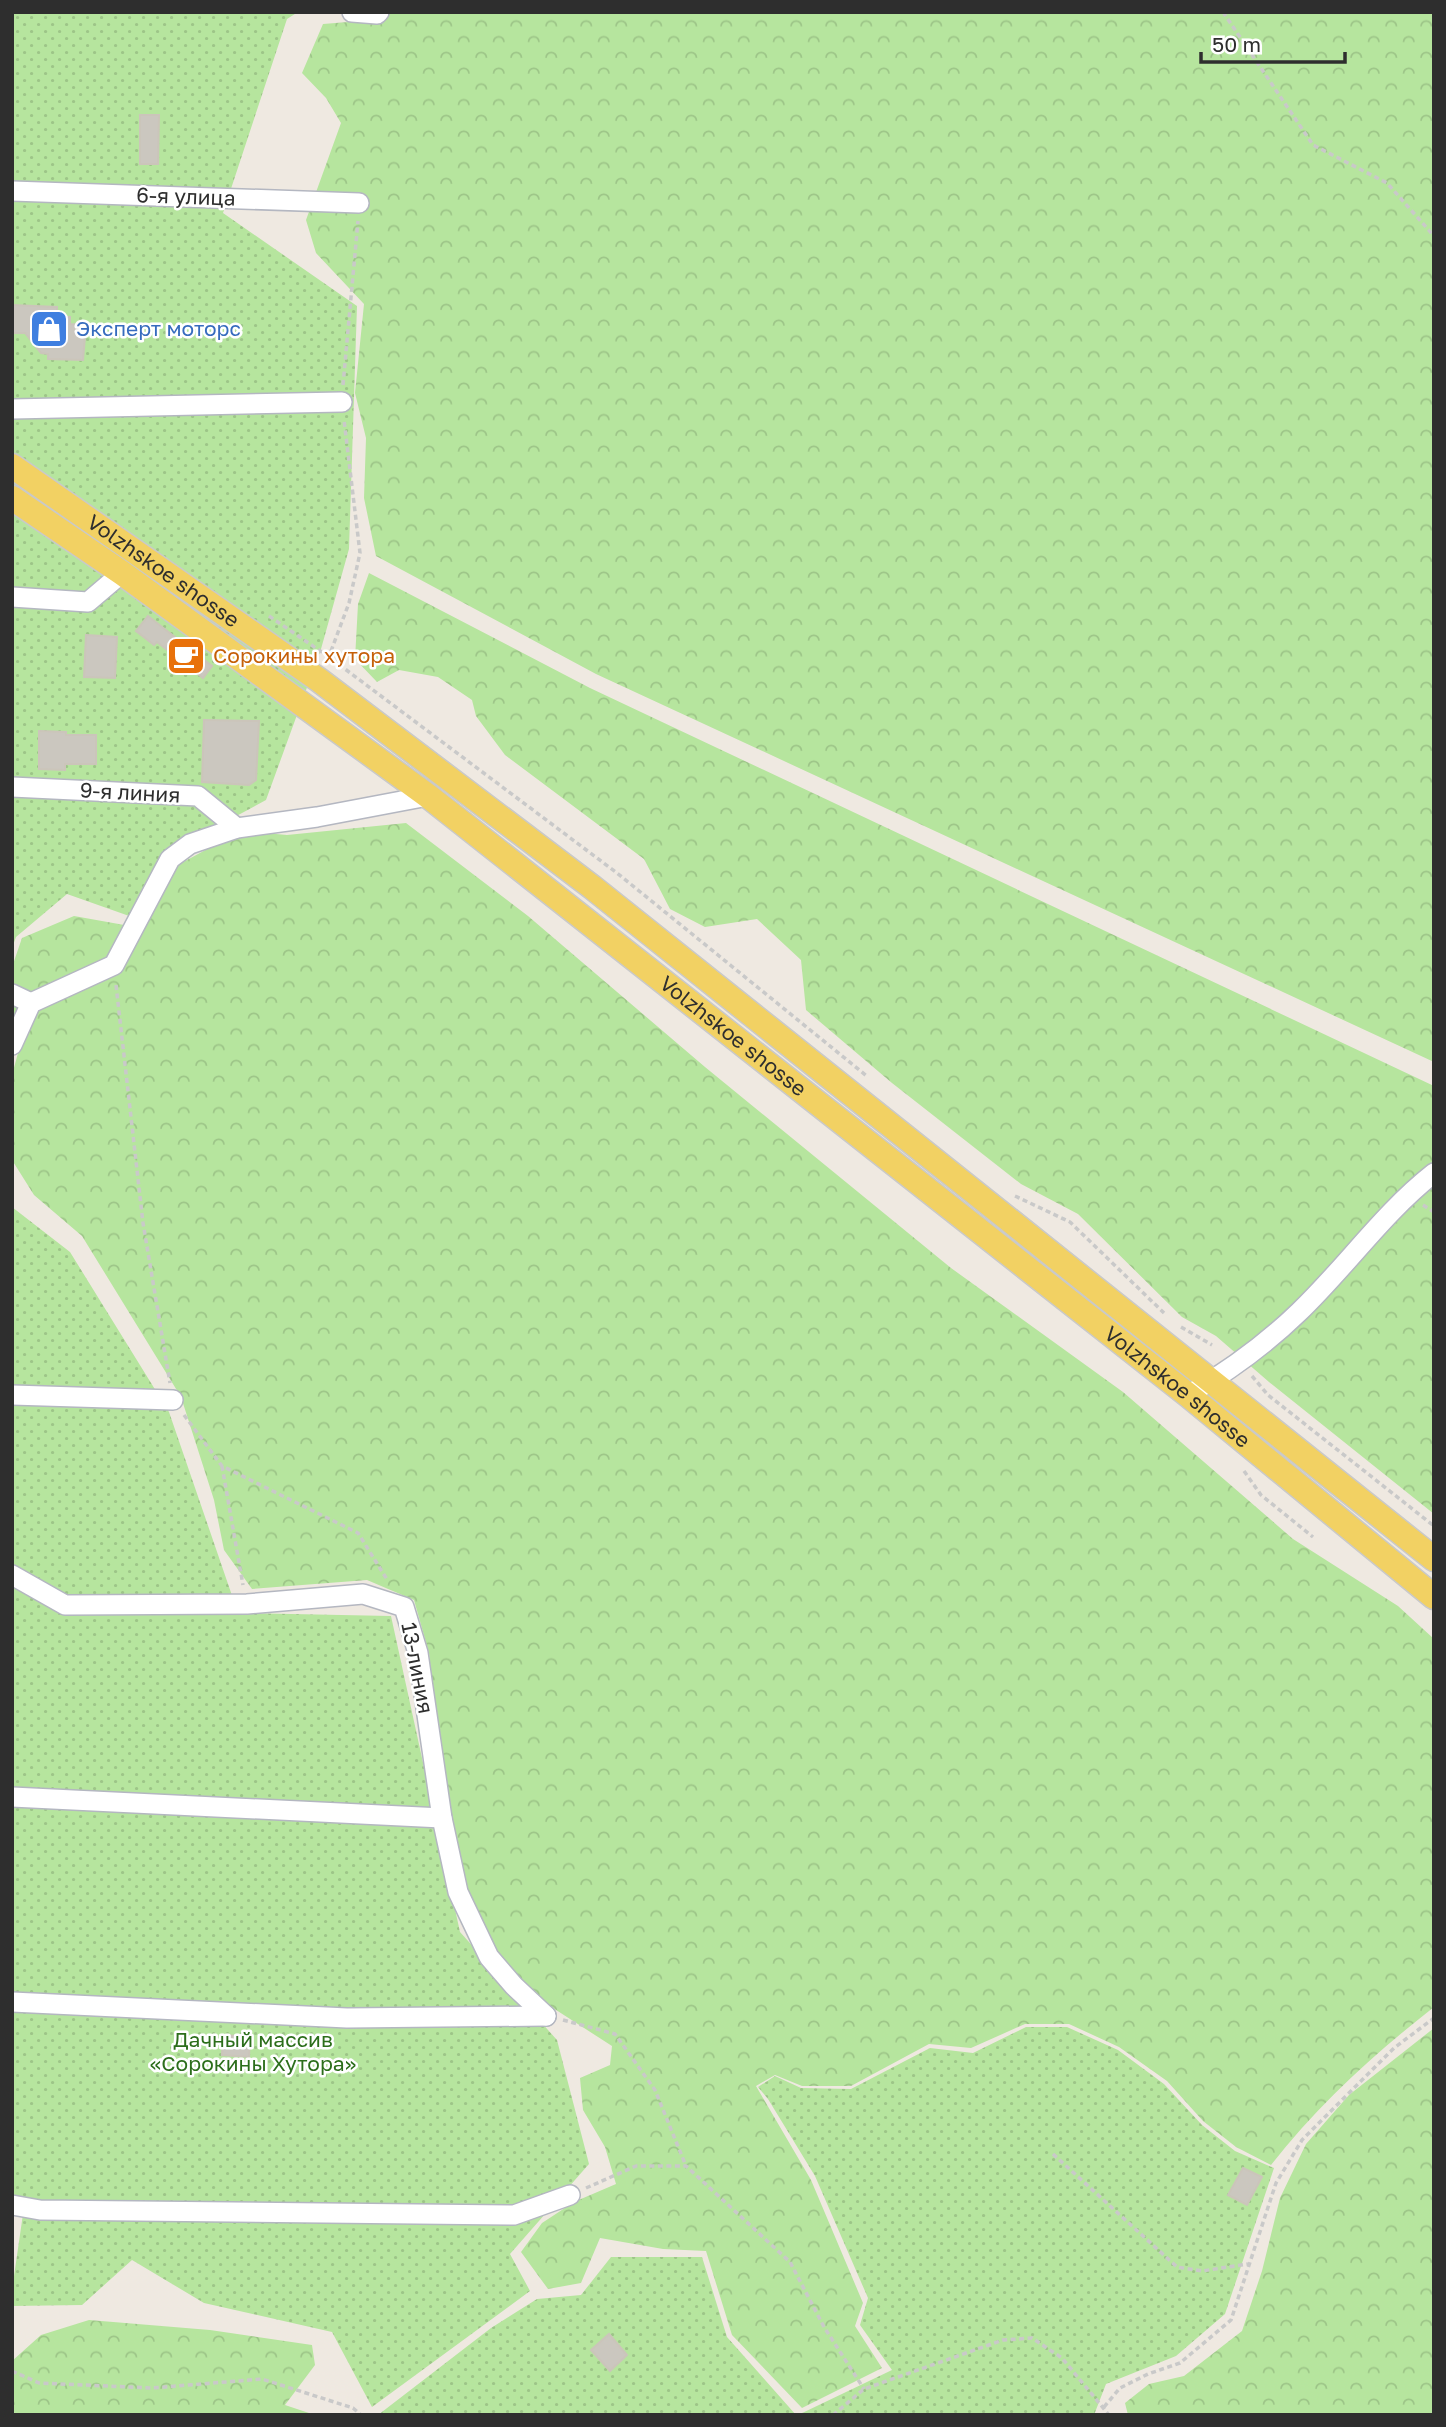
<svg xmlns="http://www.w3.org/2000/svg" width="1446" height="2427" viewBox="0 0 1446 2427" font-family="'Golos Text',sans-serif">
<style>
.forest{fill:url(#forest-crowns)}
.garden{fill:url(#garden-dots)}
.building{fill:#cbc7bf;stroke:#cbc5ba;stroke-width:2}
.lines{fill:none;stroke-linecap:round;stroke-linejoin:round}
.minor-casing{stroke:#b4b7c1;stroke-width:22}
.major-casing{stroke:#c9c9c9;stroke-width:27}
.path{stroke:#c9c9c9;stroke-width:3.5;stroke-dasharray:5 3.5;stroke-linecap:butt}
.minor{stroke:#fff;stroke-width:19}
.major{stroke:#f2d163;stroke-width:24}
.labels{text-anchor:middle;stroke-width:5;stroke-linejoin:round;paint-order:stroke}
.street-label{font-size:21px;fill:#2e2e2e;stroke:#fff}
.shop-label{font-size:21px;fill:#366cbe;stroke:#fff;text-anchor:start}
.food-label{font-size:21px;fill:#c56008;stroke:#fff;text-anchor:start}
.park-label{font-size:21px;fill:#2c6e1b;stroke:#fff}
</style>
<defs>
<pattern id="forest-crowns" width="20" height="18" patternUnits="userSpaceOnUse" patternTransform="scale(1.75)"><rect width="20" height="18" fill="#b6e59e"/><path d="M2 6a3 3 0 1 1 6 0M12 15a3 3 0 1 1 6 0" fill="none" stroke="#9dc588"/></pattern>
<pattern id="garden-dots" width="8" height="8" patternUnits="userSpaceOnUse" patternTransform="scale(1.75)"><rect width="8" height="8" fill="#b6e59e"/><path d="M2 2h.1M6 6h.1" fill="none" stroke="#9dc588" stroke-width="1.8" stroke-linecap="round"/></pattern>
</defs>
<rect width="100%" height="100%" fill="#efe9e1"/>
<g class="forest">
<path d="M384,12H1434V1062L596,674L376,556L364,498L366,438L355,393L364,304L316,253L306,220L341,123L326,98L302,73L323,24L373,20Z"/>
<path d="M369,573L590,688L1434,1086V1514L1269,1382L1216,1336L1182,1317L1078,1214L1021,1184L892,1083L806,1010L801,960L757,919L705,927L670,909L644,859L505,755L476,716L472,700L438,677L399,670L377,682L355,659L358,604Z"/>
<path d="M406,823L528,916L705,1067L951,1268L1123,1392L1293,1539L1398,1606L1434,1639V2007C1374,2054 1319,2104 1271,2165L1236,2147L1203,2121L1167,2081L1119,2047L1069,2024H1025L971,2048L929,2044L851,2086H802L775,2075L756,2086L811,2180L863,2303L855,2326L882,2368L802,2408L732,2335L706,2251L663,2249L600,2238L581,2283L548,2289L521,2252L542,2223L574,2202L616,2184L605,2147L583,2110L580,2078L610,2065L612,2046L539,1999L497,1958L464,1894L446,1816L429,1653L414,1600L367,1580L252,1589L224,1550L214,1500L181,1397L82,1236L34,1195L12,1160V1075L18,1053L12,1031V967L22,938L74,916L141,928L176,866L222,841L253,832L287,835Z"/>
<path d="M1434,2028V2415H1128L1125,2403L1149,2384L1184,2376L1242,2331L1262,2271L1280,2198L1306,2144L1349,2095Z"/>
<path d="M89,2320L210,2330L312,2345L315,2365L285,2405L315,2415H12V2361L41,2335Z"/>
</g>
<g class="garden">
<path d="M12,12H298L287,19L223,213L357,306L349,549L321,649L266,800L160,857L132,917L67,894L16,937L12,948Z"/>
<path d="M12,1207L70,1252L169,1412L238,1613L391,1616L460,1932L557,2040L589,2164L510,2254L530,2291L372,2407L332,2332L204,2303L132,2260L82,2305L12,2306V2290L24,2207L12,2194Z"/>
<path d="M1026,2027H1067L1118,2050L1164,2084L1202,2125L1235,2151L1274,2168L1225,2314L1176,2356L1106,2384L1094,2415H798L892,2370L860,2325L868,2298L815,2176L768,2099L758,2087L775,2076L801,2088L851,2089L930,2048L973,2053Z"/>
<path d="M611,2257H702L727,2337L796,2415H378L491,2328L537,2299L581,2295Z"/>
</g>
<g class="building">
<path d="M140,115H159L158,164H140Z"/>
<path d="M12,305L57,307V317H70V324L86,325L83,360L48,359V354L41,353L25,333H12Z"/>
<path d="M148,616L212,666L203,678L157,642L154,645L136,631Z"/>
<path d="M86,635L117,637L115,678L84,677Z"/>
<path d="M204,720L259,721L256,780L249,785L202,782Z"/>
<path d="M39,731L66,732V735H96V764H65V770L39,769Z"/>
<path d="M223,2035L250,2037L249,2057L222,2055Z"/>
<path d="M1243,2168L1262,2177L1247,2205L1228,2195Z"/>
<path d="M609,2334L627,2355L610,2371L591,2350Z"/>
</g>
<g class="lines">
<defs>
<g id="minor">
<path d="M352,12L377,14L379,12"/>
<path d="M12,191L359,203"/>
<path d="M12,409L342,402"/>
<path d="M12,597L88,602L122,573"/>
<path d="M12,787L198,796L237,828"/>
<path d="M12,994L31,1003"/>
<path d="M12,1045L31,1003L114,965L170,859L190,844L237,828L317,817L428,796"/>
<path d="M12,1395L173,1400"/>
<path d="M1188,1395C1229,1371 1265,1345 1299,1312C1346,1267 1383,1213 1434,1173"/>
<path d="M12,1575L65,1605L247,1604L363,1594L404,1607L418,1653L442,1818L458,1892L489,1957L514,1986L546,2016"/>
<path d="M12,1797L442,1818"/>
<path d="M12,2002L347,2018L546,2016"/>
<path d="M12,2205L40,2210L514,2215L570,2195"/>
</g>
<g id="major">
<path id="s1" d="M12,466L319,680L592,887L1434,1559"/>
<path id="s2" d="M12,498L122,573L428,796L1188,1395L1434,1597"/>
</g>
</defs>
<use href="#minor" class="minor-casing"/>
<use href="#major" class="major-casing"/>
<g class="path">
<path d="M1223,12L1313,145L1387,183L1434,236"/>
<path d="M343,385L358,221"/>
<path d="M269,616L329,657L617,873L868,1077"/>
<path d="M328,659L349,603L360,553L344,420"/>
<path d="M116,985L143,1223L170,1383"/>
<path d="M1015,1196L1070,1222L1164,1313"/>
<path d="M1423,1205L1434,1212"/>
<path d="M1181,1327L1212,1345"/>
<path d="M1252,1376L1268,1395L1434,1526"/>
<path d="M184,1415L222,1466L358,1533L388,1581"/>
<path d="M222,1466L243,1585"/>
<path d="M1244,1471L1261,1495L1313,1537"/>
<path d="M563,2020L615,2034L655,2090L686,2166"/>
<path d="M1053,2154L1177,2267L1202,2271L1248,2264"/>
<path d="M586,2188L636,2166H686L790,2262L824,2327L864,2389"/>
<path d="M12,2371L39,2383L152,2388L262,2379L353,2408L361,2415"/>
<path d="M1104,2407L1120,2388L1148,2374L1180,2363L1231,2320L1276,2183L1302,2140L1394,2048L1434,2018"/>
<path d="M833,2415L864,2389L1003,2340L1032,2338L1062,2358L1109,2415"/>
</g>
<use href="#minor" class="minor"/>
<use href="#major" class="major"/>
</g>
<defs>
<symbol id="shop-square" viewBox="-11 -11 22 22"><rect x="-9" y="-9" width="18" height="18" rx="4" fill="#3f7fe0" stroke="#fff"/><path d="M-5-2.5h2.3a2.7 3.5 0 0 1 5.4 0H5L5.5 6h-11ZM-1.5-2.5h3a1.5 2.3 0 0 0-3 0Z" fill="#fff"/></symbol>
<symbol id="cafe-square" viewBox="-11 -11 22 22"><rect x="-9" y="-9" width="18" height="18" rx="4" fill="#e8710a" stroke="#fff"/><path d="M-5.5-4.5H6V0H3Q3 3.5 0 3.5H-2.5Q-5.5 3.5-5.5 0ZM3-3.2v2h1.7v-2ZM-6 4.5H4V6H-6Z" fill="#fff"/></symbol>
</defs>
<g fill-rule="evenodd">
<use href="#shop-square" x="27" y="307" width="44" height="44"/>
<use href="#cafe-square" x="164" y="634" width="44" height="44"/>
</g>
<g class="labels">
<g class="street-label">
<text transform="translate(186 197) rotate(2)" y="7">6-я улица</text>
<text dy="7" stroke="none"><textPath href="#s1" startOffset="184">Volzhskoe shosse</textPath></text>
<text transform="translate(130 793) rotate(3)" y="7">9-я линия</text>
<text dy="7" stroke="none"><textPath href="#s2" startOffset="900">Volzhskoe shosse</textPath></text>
<text dy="7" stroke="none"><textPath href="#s2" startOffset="1466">Volzhskoe shosse</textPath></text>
<text transform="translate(417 1668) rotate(79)" y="7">13-линия</text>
</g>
<g class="shop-label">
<text x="76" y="336">Эксперт моторс</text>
</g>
<g class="food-label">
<text x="213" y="663">Сорокины хутора</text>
</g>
<g class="park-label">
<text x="253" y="2047">Дачный массив<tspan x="253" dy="24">«Сорокины Хутора»</tspan></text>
</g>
</g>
<rect width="1446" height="2427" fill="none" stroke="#2e2e2e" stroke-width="28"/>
<path d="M1201 52v10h144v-10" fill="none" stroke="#2e2e2e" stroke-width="3.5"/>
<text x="1212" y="52" font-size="21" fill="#2e2e2e" stroke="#ffffff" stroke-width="5" paint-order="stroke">50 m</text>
</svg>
